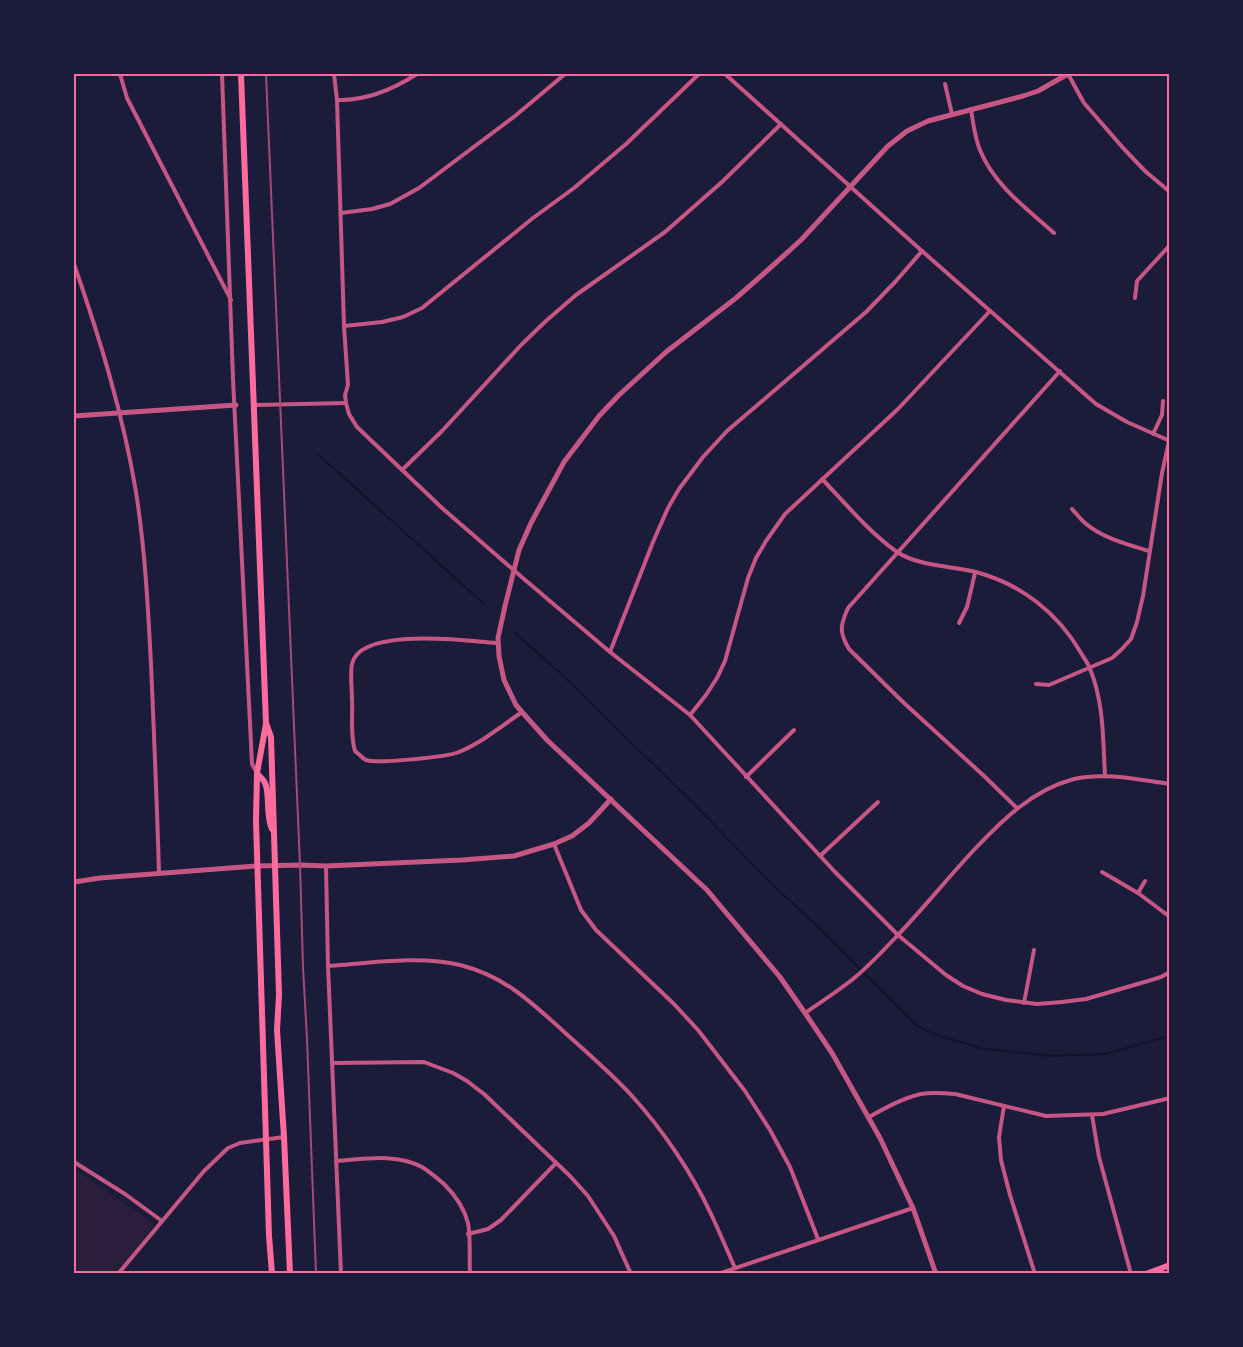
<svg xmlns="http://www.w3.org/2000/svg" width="1243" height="1347" viewBox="0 0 1243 1347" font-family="Barlow,sans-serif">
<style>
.green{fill:#2a1e3b}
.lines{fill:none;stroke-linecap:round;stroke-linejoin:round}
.stream{stroke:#12122b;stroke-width:2}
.minor{stroke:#c65784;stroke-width:4}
.tertiary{stroke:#c65784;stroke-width:5}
.secondary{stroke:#ff6b9d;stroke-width:6}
.rail{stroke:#a44b75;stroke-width:2}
.neatline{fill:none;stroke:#ff6b9d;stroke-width:2}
</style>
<rect width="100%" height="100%" fill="#1b1b3a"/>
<path class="green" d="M74,1169L155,1224L117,1273L75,1274L74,1272Z"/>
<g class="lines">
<g class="stream">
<path d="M319,455L485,605"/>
<path d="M515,633L559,672L687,797L772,884L816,925L917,1026L934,1034L980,1048L1050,1056L1105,1054L1170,1036"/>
</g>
<g class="minor">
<path d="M120,74L127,98L231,300"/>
<path d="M222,74L233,379L252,764L257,773"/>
<path d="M334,74L337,100L344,326L348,385L345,395L346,403L349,414L357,427L442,508L524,579L610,652L690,715L835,872L898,935L946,975L963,986L982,994L1006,1000L1037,1004L1062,1002L1086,999L1148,981L1161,977L1170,972"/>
<path d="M725,74L922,251L1096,404L1127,422L1170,441"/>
<path d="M1068,74L1084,103L1124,149L1145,171L1170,192"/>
<path d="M945,84L952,114"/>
<path d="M337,100C366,101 392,90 417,74"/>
<path d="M971,109C973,123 975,138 980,150C994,185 1027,209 1054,233"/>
<path d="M341,213L372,209L390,204L419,188L515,116L565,74"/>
<path d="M74,264C100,339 123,414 136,492C145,549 148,607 151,664C154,734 157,803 159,873"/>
<path d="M1135,298L1137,281L1170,245"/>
<path d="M344,326L382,322L403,317L422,308L533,218L574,188L626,144L699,74"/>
<path d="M255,405L346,403"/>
<path d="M1153,434L1162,415L1163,401"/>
<path d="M402,470L442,431L522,344L547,320L576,295L665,232L723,181L781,124"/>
<path d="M822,479C845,503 870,533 897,552C918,566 952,566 976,572C1021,584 1058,613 1081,653C1084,658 1088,663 1090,669C1104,702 1103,741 1105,776"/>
<path d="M1072,509C1076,513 1080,519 1085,523C1102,538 1129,545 1149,551"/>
<path d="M959,623L967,607L975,573"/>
<path d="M498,643C469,641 360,626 352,664C350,672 352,691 352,700C353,716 350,736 355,751C358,753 362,758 366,760C377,764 447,757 459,752C481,743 502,726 522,712"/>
<path d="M610,652L653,542L668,508L679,489L703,457L727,431L866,312L896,281L922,251"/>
<path d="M1036,684L1049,685L1112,658L1121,650L1131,639L1137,622L1143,596L1162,473L1169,441"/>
<path d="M690,715L706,695L717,678L725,661L748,578L756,558L766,541L785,514L898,409L990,311"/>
<path d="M746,777L794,730"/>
<path d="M1017,808L983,775L904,703L849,649C839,632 840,626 848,608L1060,371"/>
<path d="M554,844L581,910L596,930L674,1004L698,1030L745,1091L770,1130L790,1167L818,1239"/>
<path d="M820,856L878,802"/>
<path d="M326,866L328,966L341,1274"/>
<path d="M1102,872L1138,893L1170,917"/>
<path d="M1138,893L1145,881"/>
<path d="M328,966C369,963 421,955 460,965C504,976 530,1001 562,1030C586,1052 611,1073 632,1096C663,1130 692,1173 711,1214C719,1231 727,1250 735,1268"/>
<path d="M1024,1003L1034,950"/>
<path d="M805,1013C821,1002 838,991 853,979C869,966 882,952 896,937C922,910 946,880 972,852C1001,821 1032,790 1074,779C1105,772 1139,780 1170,784"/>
<path d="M332,1063L424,1062L453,1073L467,1081L484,1094L570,1176L588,1196L614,1236L631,1274"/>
<path d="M1004,1106L999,1137L1001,1160L1010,1195L1035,1274"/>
<path d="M1092,1115L1099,1157L1131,1274"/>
<path d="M869,1117C885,1108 903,1098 921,1094C932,1092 944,1093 955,1094L1046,1116L1103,1114L1170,1098"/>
<path d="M336,1161C365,1159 396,1153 422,1167C430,1172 437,1178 444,1184C455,1195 464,1207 468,1223C471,1239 469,1257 470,1274"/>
<path d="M74,1162L125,1194L162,1221"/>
<path d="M468,1234L488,1229L501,1220L556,1163"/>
<path d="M118,1274L204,1171L228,1148L240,1143L284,1137"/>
<path d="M718,1274L913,1208"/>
</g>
<g class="tertiary">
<path d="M74,416L236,405"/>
<path d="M74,882L100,878L257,866L300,865L326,866L462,860L514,856L554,844L572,836L589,823L611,799"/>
<path d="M936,1274L913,1208L880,1138L832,1053L805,1013L780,977L707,890L547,740L522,712L516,705L504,680L499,656L498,638L505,606L519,550L531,523L564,462L599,416L618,396L666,352L736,298L769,269L801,240L888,146L907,131L928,121L1023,96L1038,91L1068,74"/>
</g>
<g class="secondary">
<path d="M241,74L266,723L271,737L279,995L277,1030L284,1137L290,1274"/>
<path d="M266,724L257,773L256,821L269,1236L272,1274"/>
<path d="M257,774C258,774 263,780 264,781C271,792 265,814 272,829"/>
<path d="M1146,1274L1170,1265"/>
</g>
<path class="rail" d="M266,74L300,865L303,967L307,1039L316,1274"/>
</g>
<rect width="1243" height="1347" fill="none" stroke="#1b1b3a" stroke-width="150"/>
<rect x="75" y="75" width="1093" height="1197" class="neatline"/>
</svg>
